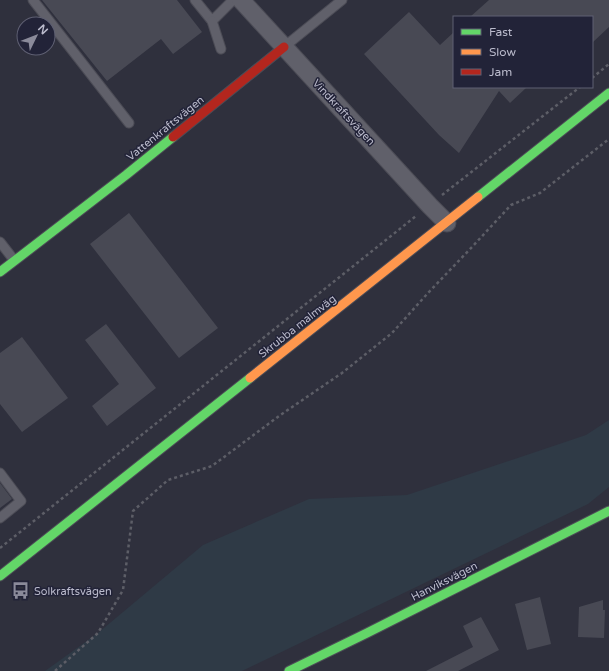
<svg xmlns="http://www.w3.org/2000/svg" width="609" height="671" viewBox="0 0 609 671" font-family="'Varela Round',sans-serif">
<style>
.green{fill:#2f3a46}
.building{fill:#484954}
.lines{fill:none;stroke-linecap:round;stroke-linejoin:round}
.lane-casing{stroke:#4c4c56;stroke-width:11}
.street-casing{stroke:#4c4c56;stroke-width:19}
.fast-casing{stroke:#4c4c56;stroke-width:11}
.slow-casing{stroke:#4c4c56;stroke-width:11}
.jam-casing{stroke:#4c4c56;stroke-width:11}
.path{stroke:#5d5e67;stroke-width:2.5;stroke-dasharray:3 3;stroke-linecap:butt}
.lane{stroke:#60606a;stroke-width:9}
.street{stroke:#60606a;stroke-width:17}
.fast{stroke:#63d668;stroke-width:9}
.slow{stroke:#ff974d;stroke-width:9}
.jam{stroke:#b3261e;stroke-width:9}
.labels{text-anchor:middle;stroke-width:3;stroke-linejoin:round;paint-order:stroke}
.street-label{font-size:11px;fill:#bbc;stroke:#222338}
.poi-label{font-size:11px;fill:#bbc;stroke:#222338;text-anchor:start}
</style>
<rect width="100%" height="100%" fill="#2f303d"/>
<path class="green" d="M609,420V487L588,504L242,671H45L98,633L203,545L309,499L407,495L586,435Z"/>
<g class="building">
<path d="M42,0H177L202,32L173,54L161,39L107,81Z"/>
<path d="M489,0H609V27L592,43V17H470Z"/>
<path d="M409,12L440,45L454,32V87H527L510,103L499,91L459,153L439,135L364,54Z"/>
<path d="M129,213L218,328L179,358L90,244Z"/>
<path d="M106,324L156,388L107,426L92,406L119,384L85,340Z"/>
<path d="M22,337L68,398L22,432L0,404V353Z"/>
<path d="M0,483L12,499L0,508Z"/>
<path d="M540,597L551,644L527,650L515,604Z"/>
<path d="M603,600V610H605L604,638L578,637L579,607Z"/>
<path d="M481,617L499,650L458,671H426L473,647L463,626Z"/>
</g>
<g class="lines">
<defs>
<g id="lane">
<path d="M33,0L129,123"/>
<path d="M195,0L212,21L233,0"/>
<path d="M212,21L221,49"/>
<path d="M284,47L342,0"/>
<path d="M0,242L14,260"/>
<path d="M0,473L21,501L0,518"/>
</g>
<path id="street" d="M241,0L430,206L447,223"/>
<g id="fast">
<path d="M478,197L609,93"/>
<path d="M0,272L126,175L173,137"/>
<path d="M0,576L250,378"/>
<path d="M289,671L367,633L609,511"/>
</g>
<path id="slow" d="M250,378L478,197"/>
<path id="jam" d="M173,137L284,47"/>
</defs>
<use href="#lane" class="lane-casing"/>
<use href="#street" class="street-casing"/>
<use href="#fast" class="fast-casing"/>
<use href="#slow" class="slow-casing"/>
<use href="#jam" class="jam-casing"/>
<g class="path">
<path d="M592,78L609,64"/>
<path d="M442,195L580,87"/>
<path d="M0,548L416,216"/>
<path d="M55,671L98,633L123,590L133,511L168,480L212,466L279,416L342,373L392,333L428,293L472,247L511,205L540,193L609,139"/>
</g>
<use href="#lane" class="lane"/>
<use href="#street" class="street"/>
<use href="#fast" class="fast"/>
<use href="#slow" class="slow"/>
<use href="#jam" class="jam"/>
</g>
<defs>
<symbol id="bus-bare" viewBox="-9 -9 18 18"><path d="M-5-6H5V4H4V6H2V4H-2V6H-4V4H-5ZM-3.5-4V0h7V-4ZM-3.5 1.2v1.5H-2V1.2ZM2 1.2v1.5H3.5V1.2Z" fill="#8a8a9a" stroke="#222338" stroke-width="2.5" paint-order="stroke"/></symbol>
</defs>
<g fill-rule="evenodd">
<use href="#bus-bare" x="8" y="578" width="25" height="25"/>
</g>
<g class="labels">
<g class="street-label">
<text transform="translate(344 112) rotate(47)" y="4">Vindkraftsvägen</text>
<text transform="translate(165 128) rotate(-39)" y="4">Vattenkraftsvägen</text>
<text transform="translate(297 326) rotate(-38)" y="4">Skrubba malmväg</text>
<text transform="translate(444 581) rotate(-27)" y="4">Hanviksvägen</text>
</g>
<g class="poi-label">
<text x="34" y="595">Solkraftsvägen</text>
</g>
</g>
<rect x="453" y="16" width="140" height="72" fill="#222338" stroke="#5f6073"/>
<rect x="461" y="29" width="20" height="6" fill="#63d668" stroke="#5f6073"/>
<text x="489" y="36" font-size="12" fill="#bbbbcc">Fast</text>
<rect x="461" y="49" width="20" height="6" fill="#ff974d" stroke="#5f6073"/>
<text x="489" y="56" font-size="12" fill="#bbbbcc">Slow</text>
<rect x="461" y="69" width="20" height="6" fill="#b3261e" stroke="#5f6073"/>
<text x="489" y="76" font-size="12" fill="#bbbbcc">Jam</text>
<g transform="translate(36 36) rotate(47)"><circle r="19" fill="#222338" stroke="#5f6073"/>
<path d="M0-3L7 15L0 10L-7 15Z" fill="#8a8a9a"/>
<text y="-6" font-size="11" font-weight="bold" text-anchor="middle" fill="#bbbbcc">N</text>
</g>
</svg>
